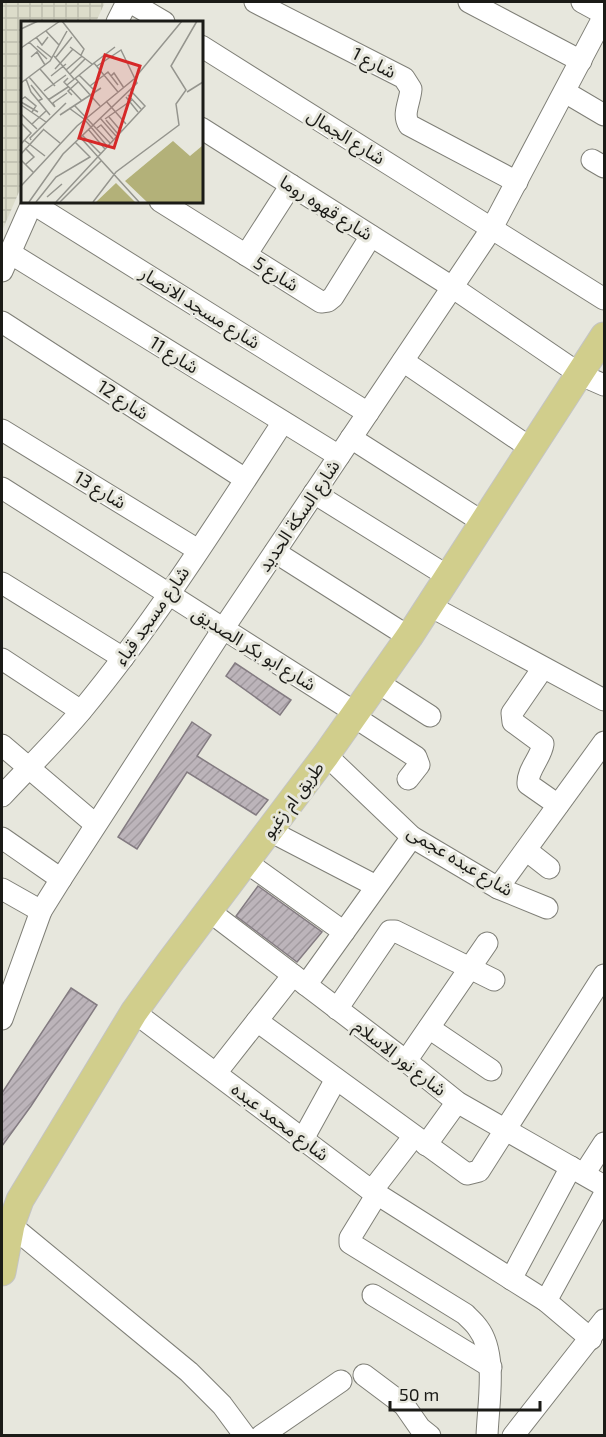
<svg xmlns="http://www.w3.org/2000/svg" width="606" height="1437" viewBox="0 0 606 1437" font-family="'Exo 2','Noto Sans Arabic',sans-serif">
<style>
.industrial{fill:url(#industrial-grid)}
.building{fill:url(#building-hatch);stroke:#837b81;stroke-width:1.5}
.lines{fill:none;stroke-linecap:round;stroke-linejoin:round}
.minor-casing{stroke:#7f7f77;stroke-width:23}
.major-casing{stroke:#c4c4c3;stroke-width:29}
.minor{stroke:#fff;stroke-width:21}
.major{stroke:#d1ce8c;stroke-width:27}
.labels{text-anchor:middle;stroke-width:6;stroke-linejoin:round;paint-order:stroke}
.street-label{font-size:18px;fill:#1b1b17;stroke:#e7e7dd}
.inset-road{fill:none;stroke:#95958e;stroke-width:1.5}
.view{fill:#d62828;fill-opacity:0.15;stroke:#d62828;stroke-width:3}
.inset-edge{fill:none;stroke:#1b1b17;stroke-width:3}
</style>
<defs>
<pattern id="industrial-grid" width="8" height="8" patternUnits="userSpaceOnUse" patternTransform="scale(1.5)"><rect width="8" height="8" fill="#dcdcca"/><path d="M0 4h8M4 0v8" fill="none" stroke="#bcbcad"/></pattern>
<pattern id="building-hatch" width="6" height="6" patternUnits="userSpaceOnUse" patternTransform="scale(1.5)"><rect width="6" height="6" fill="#bcb4ba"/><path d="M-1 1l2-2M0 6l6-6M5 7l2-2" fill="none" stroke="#a19a9f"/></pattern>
</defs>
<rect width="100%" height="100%" fill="#e7e7dd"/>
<path class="industrial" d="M2,2H105L96,22H22V185L2,231Z"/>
<g class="building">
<path d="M235,663L291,700L280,715L226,676Z"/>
<path d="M192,722L211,735L197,756L268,800L256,815L187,772L137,849L118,837Z"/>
<path d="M258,886L322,932L297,962L236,916Z"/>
<path d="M71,988L97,1005L31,1106L2,1146V1093Z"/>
</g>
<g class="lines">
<defs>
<g id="minor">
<path d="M130,2L164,22"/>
<path d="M255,2L404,78L411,89C410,102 402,114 409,125L517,182"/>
<path d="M469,2L581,61"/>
<path d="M582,2L604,14"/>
<path d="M117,22L127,2"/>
<path d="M201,46L604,299"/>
<path d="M565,92L604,115"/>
<path d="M201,128L452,287L581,375L604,385"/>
<path d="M592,160L604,167"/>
<path d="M160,201L321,302L328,301L333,297L371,236"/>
<path d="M32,203L368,413"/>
<path d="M10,253L339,456"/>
<path d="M246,255L291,185"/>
<path d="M2,271L33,201"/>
<path d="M2,322L245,479"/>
<path d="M403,361L532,449"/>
<path d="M2,430L198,550"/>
<path d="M351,438L484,523"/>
<path d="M2,488L356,713"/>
<path d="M314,493L449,577"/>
<path d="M275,552L409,637"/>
<path d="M2,583L123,658"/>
<path d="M430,606L604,700"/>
<path d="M2,659L81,711"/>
<path d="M543,668L512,713L513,722L543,744C541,758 527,770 528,784L558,805"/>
<path d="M377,682L430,716"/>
<path d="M353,716L416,757L419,765L408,779"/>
<path d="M2,745L95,824"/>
<path d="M326,755L412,837L498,888L547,908"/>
<path d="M2,796C28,768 57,740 82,710C157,619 219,520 283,422"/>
<path d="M270,831L376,886"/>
<path d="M2,838L61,879"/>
<path d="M526,850L549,868"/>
<path d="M246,862L344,932"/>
<path d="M498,888L604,742"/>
<path d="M2,889L41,911"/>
<path d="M209,911L406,1061L457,1102L604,1186"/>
<path d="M306,985L412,837"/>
<path d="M337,1009L390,931H395L494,980"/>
<path d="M134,1012L369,1189L374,1188L414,1136"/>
<path d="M2,1019L41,911L61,879L223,629L492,228L604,16"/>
<path d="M257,1021L467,1174L479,1171L604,975"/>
<path d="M429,1028L491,1070"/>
<path d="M406,1061L487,943"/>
<path d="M216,1073L293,975"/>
<path d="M303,1139L336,1079"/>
<path d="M426,1145L457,1102"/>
<path d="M584,1174L604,1143"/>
<path d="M369,1189L546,1301L591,1339"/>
<path d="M377,1194L350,1238V1243L465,1314C469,1318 475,1323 478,1328C498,1354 488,1404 487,1436"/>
<path d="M2,1218L189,1372L222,1405L245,1436"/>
<path d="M511,1279L571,1167"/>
<path d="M373,1295L491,1367"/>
<path d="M546,1301L604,1195"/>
<path d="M364,1375L404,1405L420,1428L430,1436"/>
<path d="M261,1436L341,1381"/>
<path d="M513,1436L604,1320"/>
</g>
<path id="major" d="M2,1272L11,1225L20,1200L134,1012L170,962L326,755L409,637L604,336"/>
</defs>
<use href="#minor" class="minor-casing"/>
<use href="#major" class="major-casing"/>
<use href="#minor" class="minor"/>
<use href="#major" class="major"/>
</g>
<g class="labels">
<g class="street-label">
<text transform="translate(374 63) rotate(27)" y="6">شارع 1</text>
<text transform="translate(346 137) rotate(32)" y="6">شارع الجمال</text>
<text transform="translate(326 208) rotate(32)" y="6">شارع قهوه روما</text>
<text transform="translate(276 274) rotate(32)" y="6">شارع 5</text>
<text transform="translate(200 308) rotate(32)" y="6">شارع مسجد الانصار</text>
<text transform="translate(174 355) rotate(32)" y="6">شارع 11</text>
<text transform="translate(123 400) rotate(33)" y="6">شارع 12</text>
<text transform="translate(100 490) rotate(31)" y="6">شارع 13</text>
<text transform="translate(299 516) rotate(-56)" y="6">شارع السكة الحديد</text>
<text transform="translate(152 616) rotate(-55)" y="6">شارع مسجد قباء</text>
<text transform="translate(254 649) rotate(32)" y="6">شارع ابو بكر الصديق</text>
<text transform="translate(293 800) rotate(-53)" y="6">طريق ام زغيو</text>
<text transform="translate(460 861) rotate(31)" y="6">شارع عبده عجمى</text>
<text transform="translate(400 1058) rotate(38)" y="6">شارع نور الاسلام</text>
<text transform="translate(280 1122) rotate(37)" y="6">شارع محمد عبده</text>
</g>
</g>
<g transform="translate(21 21)">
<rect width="182" height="182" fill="#e7e7dd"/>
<path d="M152,120L169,135L181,125V181H126L104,160ZM95,162L114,181H75Z" fill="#b3b179"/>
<path class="inset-road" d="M41,0L63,28L60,34M0,8L17,0M25,10L38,24M15,16L21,24L27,16M8,21L26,38M16,25L31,37M49,26L71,43M0,27L39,0M33,35L53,58M10,36L16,31L24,44M35,36L51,16M73,42L94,26M19,48L34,65M34,48L52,28M45,49L61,35M49,53L64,38M58,54L72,68M30,55L45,43M90,55L93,52L103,67M8,56L34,86M47,57L43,61L61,80M54,57L79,85M5,58L10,71L29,94M0,62L29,40L46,10M10,64L21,78L17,80M46,64L73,42L97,71M69,65L87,51L97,64M23,70L45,54M166,71L182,61M51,74L47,70L57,61M107,74L120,88M105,76L117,91M1,78L4,76L15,85L11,91M27,79L47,66M85,80L105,103M0,81L17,91M0,84L25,101M54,85L89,122M34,86L32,82L46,72M48,87L63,98M0,93L16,108M39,94L80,67M88,96L100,110M79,97L95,115M84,98L111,79M64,99L86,125M85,99L97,113M0,102L10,112L0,123M11,103L25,90M76,107L80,104L92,118M22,108L39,122M67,108L84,128M61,114L80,133M59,116L118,181M3,119L24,135M10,119L9,117L45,82M4,127L13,136L5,143M0,133L23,108M0,139L13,152M0,165L56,105L113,58L161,0M26,176L41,163M8,181L42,133L116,62L100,29L76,45M15,181L35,156L69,136L54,121M35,181L124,85L110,70M39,181L80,140M72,181L95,151L158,104L155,83L165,69L150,45L176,0"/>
<path class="view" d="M84,34L119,45L93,127L58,117Z"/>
<rect width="182" height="182" class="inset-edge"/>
</g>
<rect width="606" height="1437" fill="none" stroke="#1b1b17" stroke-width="6"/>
<path d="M390 1401v9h150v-9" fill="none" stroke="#1b1b17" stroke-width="3"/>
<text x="399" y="1401" font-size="18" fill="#1b1b17" stroke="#e7e7dd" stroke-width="4.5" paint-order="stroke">50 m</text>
</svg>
